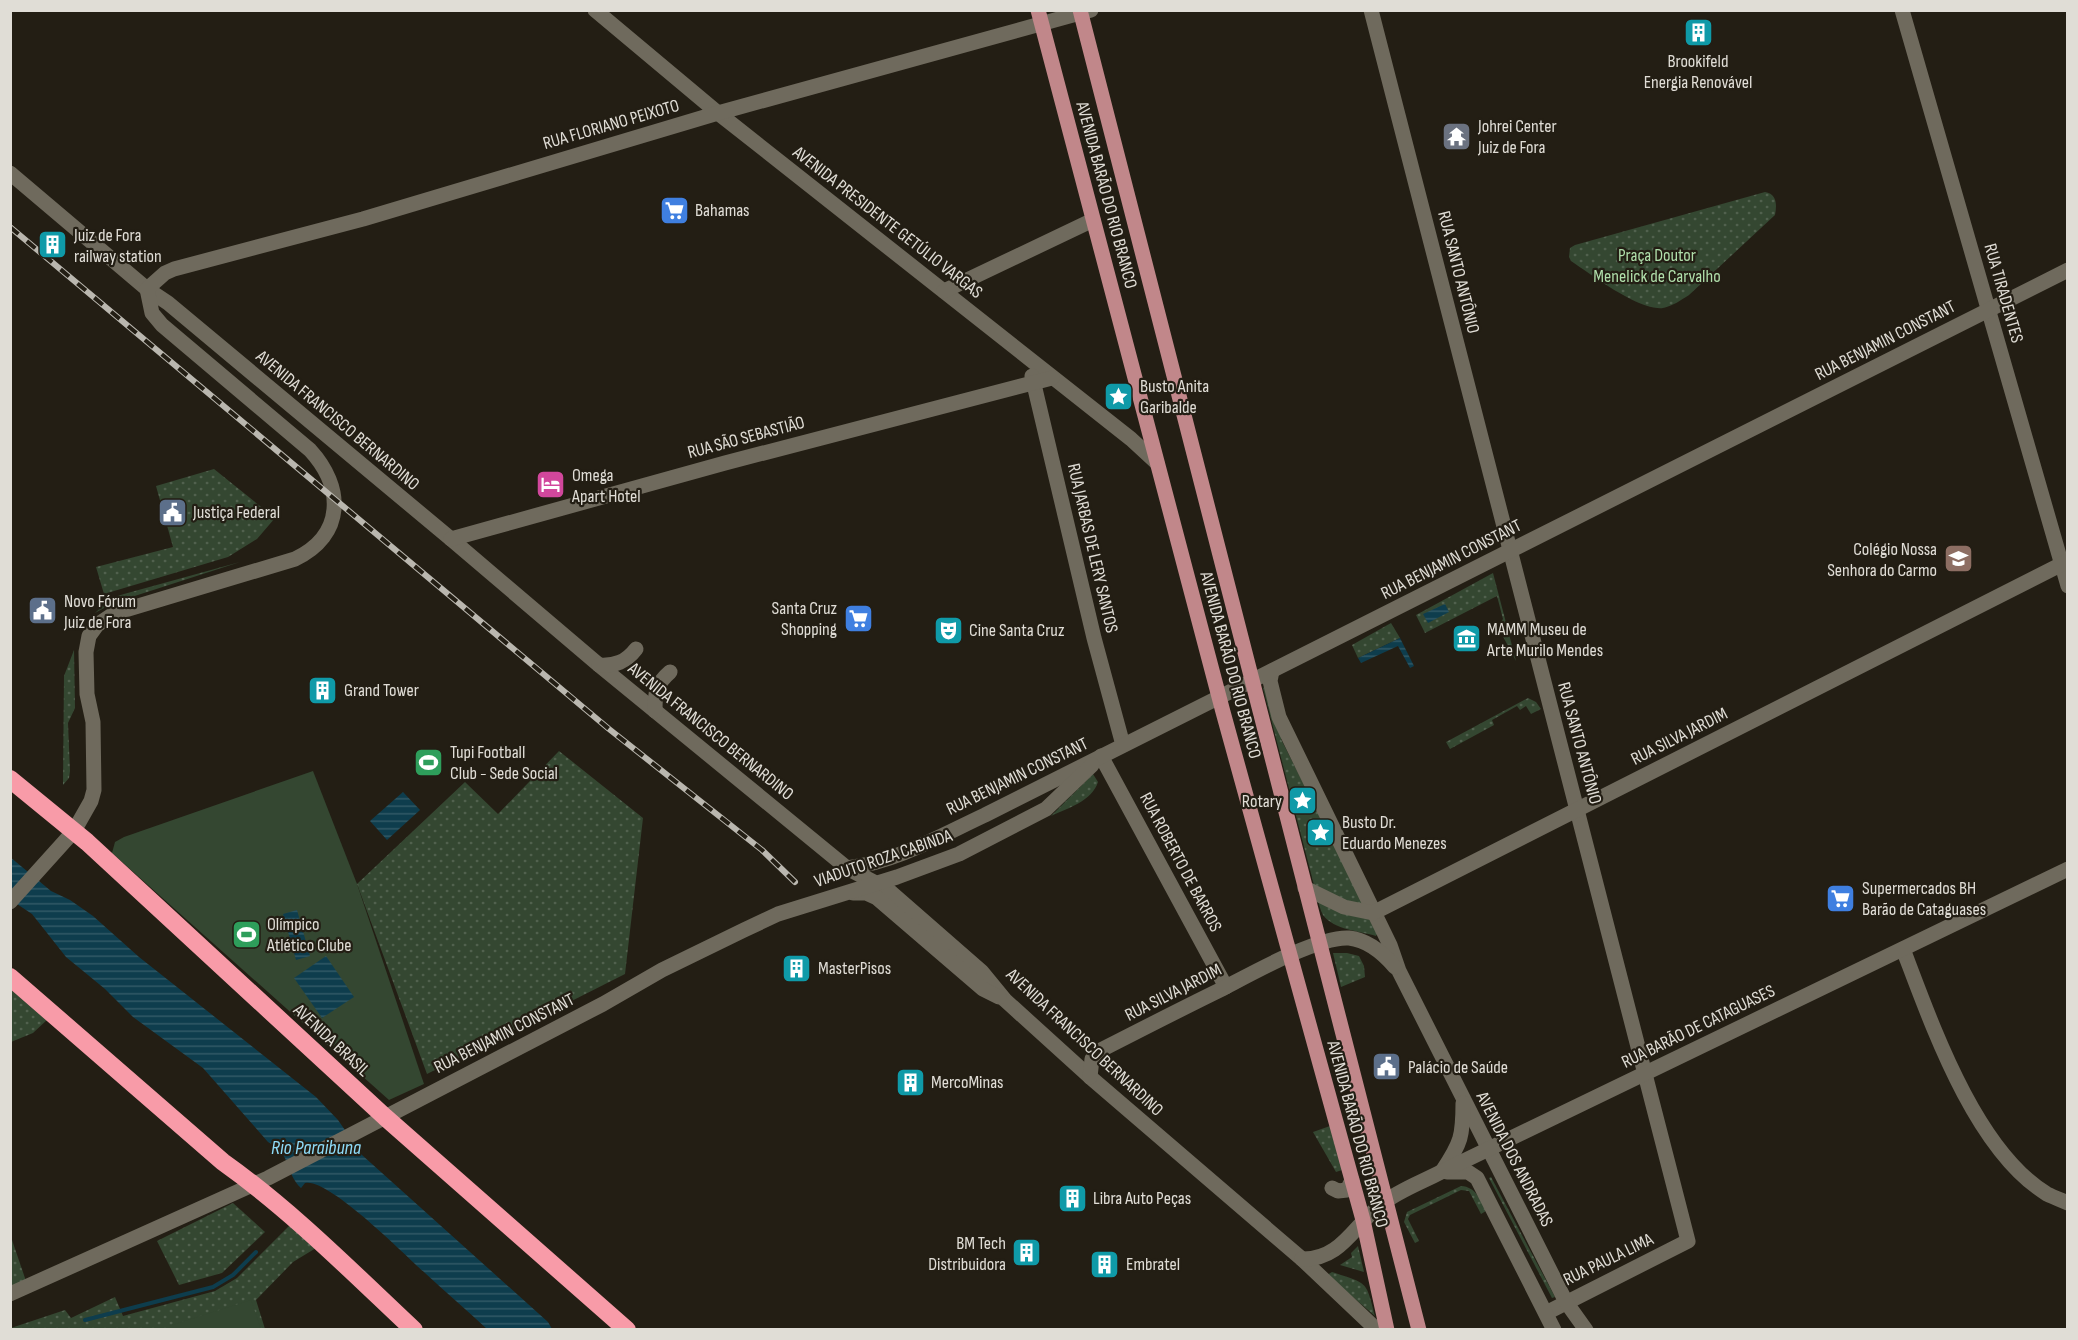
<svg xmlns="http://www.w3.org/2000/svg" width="2078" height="1340" viewBox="0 0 2078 1340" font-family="'Sofia Sans Condensed',sans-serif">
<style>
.green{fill:url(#green-dots)}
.pitch{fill:#344731}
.water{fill:url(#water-rules)}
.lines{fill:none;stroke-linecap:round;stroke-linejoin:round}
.stream{stroke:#0e3d4d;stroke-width:4}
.secondary{stroke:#6f6a5d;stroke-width:15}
.primary{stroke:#c1878a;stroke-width:15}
.highway{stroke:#f89ba8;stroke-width:18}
.rail-casing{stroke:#bab7af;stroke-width:6}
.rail{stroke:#231e14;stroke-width:4;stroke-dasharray:11;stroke-linecap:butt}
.labels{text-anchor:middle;stroke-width:4.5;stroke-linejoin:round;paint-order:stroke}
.poi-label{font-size:18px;fill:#e0ddd6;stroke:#231e14;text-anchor:start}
.street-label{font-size:18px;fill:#e0ddd6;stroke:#231e14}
.park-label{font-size:18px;fill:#b0dfab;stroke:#231e14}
.water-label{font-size:20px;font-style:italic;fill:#8fdcf9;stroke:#231e14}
</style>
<defs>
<pattern id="green-dots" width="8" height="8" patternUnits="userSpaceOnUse" patternTransform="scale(1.5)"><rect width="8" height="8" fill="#344731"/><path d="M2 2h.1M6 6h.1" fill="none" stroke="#51614e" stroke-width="1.8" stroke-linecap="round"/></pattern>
<pattern id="water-rules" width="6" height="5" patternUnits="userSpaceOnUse" patternTransform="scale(1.5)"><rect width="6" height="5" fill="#0e3d4d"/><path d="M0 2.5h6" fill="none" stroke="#315966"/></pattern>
</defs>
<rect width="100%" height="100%" fill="#231e14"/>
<g class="green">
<path d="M1765,192C1777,194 1777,205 1775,215L1689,295C1681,300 1673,306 1663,308C1639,311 1592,275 1571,261L1569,257L1570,248L1575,245Z"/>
<path d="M214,469L275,518L257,539L228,557L104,594L96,567L173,547L156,486Z"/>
<path d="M240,562L113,603L95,613L111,598L124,594Z"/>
<path d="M1493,573L1516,661L1498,627L1503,619L1497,596L1425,633L1416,615Z"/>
<path d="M1391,623L1400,638L1358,658L1352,645Z"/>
<path d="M74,650L75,708L68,723L70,771L69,778L63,785L64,676Z"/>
<path d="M1267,686L1285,736L1281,739L1286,749L1364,903H1351L1314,885L1263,688Z"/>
<path d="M1528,698L1536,702L1541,709L1531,714L1526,706L1520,710L1517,706L1492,720L1494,725L1450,749L1446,742Z"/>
<path d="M559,751L643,818L625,974L427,1074L357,884L465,782L498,814Z"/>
<path d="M1093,774L1098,782C1092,801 1068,808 1051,816Z"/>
<path d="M1317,897L1373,919L1379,931L1376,936C1360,931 1334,930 1323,915C1320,910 1319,903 1317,897Z"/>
<path d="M1333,953H1347L1359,956L1364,966L1365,977L1341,987Z"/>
<path d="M10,983L49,1018L33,1033L11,1042Z"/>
<path d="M1330,1126L1342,1170L1336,1172L1313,1132Z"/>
<path d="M1491,1177L1555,1297L1552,1298L1489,1178Z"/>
<path d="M1461,1186C1476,1187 1480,1199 1486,1211L1481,1214L1469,1191L1461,1190L1410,1215L1408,1219L1419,1241L1415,1243L1404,1222L1407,1212Z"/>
<path d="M233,1203L265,1232L222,1273L179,1285L157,1241Z"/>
<path d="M291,1224L316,1248L293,1262L256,1300L265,1329L12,1330L11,1328L65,1310L71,1318L115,1297L123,1316L215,1291L237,1278Z"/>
<path d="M10,1234L27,1284L10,1288Z"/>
<path d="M1358,1246L1364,1272L1340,1265L1352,1257L1351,1253Z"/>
<path d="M1332,1272C1367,1284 1366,1279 1375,1316L1327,1275Z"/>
</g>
<g class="pitch">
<path d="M313,771L357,884L424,1084L389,1100L112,853L115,842L124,837Z"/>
<path d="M251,1300L261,1329H170L169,1326Z"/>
</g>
<g class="water">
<path d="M1445,604L1449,612L1428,623L1423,614Z"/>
<path d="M1400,638L1414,666L1410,668L1398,646L1361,663L1358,658Z"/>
<path d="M403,792L420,810L387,840L370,821Z"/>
<path d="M10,857L51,891L70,900L93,916L139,957L316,1097L338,1120L362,1155L548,1322L552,1329H487C467,1310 445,1292 425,1273C406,1256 328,1177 305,1183L301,1188C285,1173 292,1154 268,1142L203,1068L133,1017L105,989L66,957L32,914L11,900Z"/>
<path d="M297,910L310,956L296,960L283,914Z"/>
<path d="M326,956L354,997L322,1018L294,978Z"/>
</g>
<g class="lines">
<path class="stream" d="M85,1320L213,1287L233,1275L256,1252"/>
<g class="secondary">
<path d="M595,10L718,113L1131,439L1157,463"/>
<path d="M1371,10L1688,1241L1546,1313"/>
<path d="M1902,10L2068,586"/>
<path d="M10,173L147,289L168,303L451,539L599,665L847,868L887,889L982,972L1005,1000L1090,1077L1302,1259L1377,1330"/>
<path d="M944,291L1093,220"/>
<path d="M1032,376L1094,638L1123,745"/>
<path d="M451,539L725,463L1052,378"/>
<path d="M599,665C615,666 626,662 636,649"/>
<path d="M1272,671L1270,681L1279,717L1390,945L1399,971L1566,1302L1586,1330"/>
<path d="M655,711C655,692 656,684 670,672"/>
<path d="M1101,756L1226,987"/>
<path d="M847,868C896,862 940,836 985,815L2068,270"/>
<path d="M1305,888L1344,907L1373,913L2068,561"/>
<path d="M853,893H866L877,898L983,989L999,997"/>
<path d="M10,902L74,831L91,801L94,790L93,722L87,694L86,652L89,636L97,625L115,613L295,559C345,535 344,487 310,450L162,325L152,313L147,289L165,273L174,269L363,219L718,113L1091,10"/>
<path d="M1903,949C1932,1025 1975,1150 2047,1194C2053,1197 2061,1200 2068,1203"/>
<path d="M1090,1077L1092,1059L1099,1051C1140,1030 1181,1009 1222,989C1251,974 1318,936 1349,938C1368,940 1383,953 1395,967"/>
<path d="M1443,1170C1461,1143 1463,1136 1463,1103"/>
<path d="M1447,1172H1468L1477,1178L1554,1330"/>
<path d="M1332,1188L1338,1191L1347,1190L1352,1180"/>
<path d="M1302,1259C1342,1260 1354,1224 1383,1203C1400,1190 1422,1182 1441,1172L2068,869"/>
<path d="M10,1294L268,1178L603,1004L662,970L744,930L778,914L897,877L959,854L1046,809L1092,765"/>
</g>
<g class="primary">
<path d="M1038,10L1223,712L1363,1220L1387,1330"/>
<path d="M1080,10L1419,1330"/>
</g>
<g class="highway">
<path d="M10,779L87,842L385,1117L627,1330"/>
<path d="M10,977L223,1162C292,1211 352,1272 414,1330"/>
</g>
<defs>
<path id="rail" d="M10,227L609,729L762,850L795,882"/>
</defs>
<use href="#rail" class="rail-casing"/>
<use href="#rail" class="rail"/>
</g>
<defs>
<symbol id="building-square" viewBox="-11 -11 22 22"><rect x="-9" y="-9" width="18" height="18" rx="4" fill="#0f9aa8" stroke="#231e14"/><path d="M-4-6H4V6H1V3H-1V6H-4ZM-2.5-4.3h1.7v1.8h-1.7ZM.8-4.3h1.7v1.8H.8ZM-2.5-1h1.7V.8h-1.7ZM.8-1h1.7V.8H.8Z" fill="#fff"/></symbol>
<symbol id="temple-square" viewBox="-11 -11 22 22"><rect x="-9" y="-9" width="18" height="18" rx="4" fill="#6b7280" stroke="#231e14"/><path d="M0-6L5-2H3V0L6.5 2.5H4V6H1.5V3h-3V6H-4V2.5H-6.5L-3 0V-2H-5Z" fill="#fff"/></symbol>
<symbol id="supermarket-square" viewBox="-11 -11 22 22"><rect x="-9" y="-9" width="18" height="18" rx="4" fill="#3f7fe0" stroke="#231e14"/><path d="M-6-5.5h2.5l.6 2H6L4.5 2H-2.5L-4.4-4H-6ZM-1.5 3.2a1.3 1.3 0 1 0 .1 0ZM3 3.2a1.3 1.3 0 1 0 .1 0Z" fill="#fff"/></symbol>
<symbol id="sight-square" viewBox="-11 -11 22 22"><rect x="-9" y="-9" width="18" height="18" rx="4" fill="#0f9aa8" stroke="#231e14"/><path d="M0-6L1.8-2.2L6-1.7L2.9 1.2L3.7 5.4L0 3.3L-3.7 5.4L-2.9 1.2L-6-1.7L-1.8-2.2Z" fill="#fff"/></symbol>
<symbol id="hotel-square" viewBox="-11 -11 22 22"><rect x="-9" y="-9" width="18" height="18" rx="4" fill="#d1479c" stroke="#231e14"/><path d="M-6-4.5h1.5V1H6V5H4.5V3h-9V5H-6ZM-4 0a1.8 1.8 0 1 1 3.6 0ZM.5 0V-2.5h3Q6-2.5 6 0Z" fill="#fff"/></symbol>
<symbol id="civic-square" viewBox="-11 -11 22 22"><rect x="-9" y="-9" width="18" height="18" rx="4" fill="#5c6f8a" stroke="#231e14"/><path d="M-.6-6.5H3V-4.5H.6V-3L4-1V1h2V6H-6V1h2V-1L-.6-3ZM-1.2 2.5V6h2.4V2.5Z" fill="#fff"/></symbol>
<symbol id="school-square" viewBox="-11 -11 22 22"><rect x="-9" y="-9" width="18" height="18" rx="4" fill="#8d6e63" stroke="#231e14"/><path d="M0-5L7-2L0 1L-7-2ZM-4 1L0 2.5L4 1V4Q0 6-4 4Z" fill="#fff"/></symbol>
<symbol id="theatre-square" viewBox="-11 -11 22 22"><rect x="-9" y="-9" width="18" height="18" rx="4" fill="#0f9aa8" stroke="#231e14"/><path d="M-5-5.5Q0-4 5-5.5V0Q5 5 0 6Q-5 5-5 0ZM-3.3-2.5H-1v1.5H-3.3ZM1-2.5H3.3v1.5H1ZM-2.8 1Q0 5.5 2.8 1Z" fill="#fff"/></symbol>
<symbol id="museum-square" viewBox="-11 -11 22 22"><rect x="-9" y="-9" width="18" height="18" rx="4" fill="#0f9aa8" stroke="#231e14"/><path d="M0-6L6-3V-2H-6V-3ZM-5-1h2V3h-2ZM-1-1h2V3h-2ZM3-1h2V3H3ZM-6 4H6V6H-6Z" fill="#fff"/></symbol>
<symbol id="stadium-square" viewBox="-11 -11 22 22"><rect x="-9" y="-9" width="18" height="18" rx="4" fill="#2e9e5b" stroke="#231e14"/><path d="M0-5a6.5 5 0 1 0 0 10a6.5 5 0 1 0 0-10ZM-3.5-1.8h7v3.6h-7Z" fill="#fff"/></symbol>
</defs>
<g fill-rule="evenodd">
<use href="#building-square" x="1682" y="16" width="33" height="33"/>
<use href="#temple-square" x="1440" y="120" width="33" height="33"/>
<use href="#supermarket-square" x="658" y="194" width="33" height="33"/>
<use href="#building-square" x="36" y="228" width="33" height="33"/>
<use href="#sight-square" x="1102" y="380" width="33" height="33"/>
<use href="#hotel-square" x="534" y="468" width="33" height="33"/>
<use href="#civic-square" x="156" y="496" width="33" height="33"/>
<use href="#school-square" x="1942" y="542" width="33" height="33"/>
<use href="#civic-square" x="26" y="594" width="33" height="33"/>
<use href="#supermarket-square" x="842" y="602" width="33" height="33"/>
<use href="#theatre-square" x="932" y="614" width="33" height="33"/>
<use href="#museum-square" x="1450" y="622" width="33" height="33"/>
<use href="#building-square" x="306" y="674" width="33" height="33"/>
<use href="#stadium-square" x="412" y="746" width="33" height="33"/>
<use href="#sight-square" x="1286" y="784" width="33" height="33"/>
<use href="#sight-square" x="1304" y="816" width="33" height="33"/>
<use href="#supermarket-square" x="1824" y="882" width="33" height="33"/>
<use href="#stadium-square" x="230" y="918" width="33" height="33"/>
<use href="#building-square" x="780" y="952" width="33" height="33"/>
<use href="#civic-square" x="1370" y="1050" width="33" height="33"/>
<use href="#building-square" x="894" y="1066" width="33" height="33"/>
<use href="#building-square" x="1056" y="1182" width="33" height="33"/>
<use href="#building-square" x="1010" y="1236" width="33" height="33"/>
<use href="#building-square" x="1088" y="1248" width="33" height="33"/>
</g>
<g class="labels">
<g class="poi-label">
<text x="1698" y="67" text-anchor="middle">Brookifeld<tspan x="1698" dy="21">Energia Renovável</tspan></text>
<text x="1478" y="132">Johrei Center<tspan x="1478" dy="21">Juiz de Fora</tspan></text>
<text x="695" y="216">Bahamas</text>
<text x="74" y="241">Juiz de Fora<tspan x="74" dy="21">railway station</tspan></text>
<text x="1140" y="392">Busto Anita<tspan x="1140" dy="21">Garibalde</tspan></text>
<text x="572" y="481">Omega<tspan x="572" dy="21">Apart Hotel</tspan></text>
<text x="193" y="518">Justiça Federal</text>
<text x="1937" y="555" text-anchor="end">Colégio Nossa<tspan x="1937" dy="21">Senhora do Carmo</tspan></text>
<text x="64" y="607">Novo Fórum<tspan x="64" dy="21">Juiz de Fora</tspan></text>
<text x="837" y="614" text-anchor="end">Santa Cruz<tspan x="837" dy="21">Shopping</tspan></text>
<text x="1487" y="635">MAMM Museu de<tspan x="1487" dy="21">Arte Murilo Mendes</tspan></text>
<text x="969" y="636">Cine Santa Cruz</text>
<text x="344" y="696">Grand Tower</text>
<text x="450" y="758">Tupi Football<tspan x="450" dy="21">Club - Sede Social</tspan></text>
<text x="1282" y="807" text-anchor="end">Rotary</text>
<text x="1342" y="828">Busto Dr.<tspan x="1342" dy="21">Eduardo Menezes</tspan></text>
<text x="1862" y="894">Supermercados BH<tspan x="1862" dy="21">Barão de Cataguases</tspan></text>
<text x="267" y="930">Olímpico<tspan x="267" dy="21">Atlético Clube</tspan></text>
<text x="818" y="974">MasterPisos</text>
<text x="1408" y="1073">Palácio de Saúde</text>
<text x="931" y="1088">MercoMinas</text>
<text x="1093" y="1204">Libra Auto Peças</text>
<text x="1006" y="1249" text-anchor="end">BM Tech<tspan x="1006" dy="21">Distribuidora</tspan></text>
<text x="1126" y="1270">Embratel</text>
</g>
<g class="street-label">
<text transform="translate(611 124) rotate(-16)" y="6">RUA FLORIANO PEIXOTO</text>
<text transform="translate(1107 195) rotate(75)" y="6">AVENIDA BARÃO DO RIO BRANCO</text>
<text transform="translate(888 222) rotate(38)" y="6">AVENIDA PRESIDENTE GETÚLIO VARGAS</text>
<text transform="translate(1459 272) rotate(76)" y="6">RUA SANTO ANTÔNIO</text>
<text transform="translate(2004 293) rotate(74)" y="6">RUA TIRADENTES</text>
<text transform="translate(1885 340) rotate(-27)" y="6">RUA BENJAMIN CONSTANT</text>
<text transform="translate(338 420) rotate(40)" y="6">AVENIDA FRANCISCO BERNARDINO</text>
<text transform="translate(746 437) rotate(-15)" y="6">RUA SÃO SEBASTIÃO</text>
<text transform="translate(1093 548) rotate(77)" y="6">RUA JARBAS DE LERY SANTOS</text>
<text transform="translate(1451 559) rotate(-27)" y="6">RUA BENJAMIN CONSTANT</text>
<text transform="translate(1231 665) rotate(75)" y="6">AVENIDA BARÃO DO RIO BRANCO</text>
<text transform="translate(711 731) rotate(39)" y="6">AVENIDA FRANCISCO BERNARDINO</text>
<text transform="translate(1679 736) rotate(-27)" y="6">RUA SILVA JARDIM</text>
<text transform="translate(1580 743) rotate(75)" y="6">RUA SANTO ANTÔNIO</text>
<text transform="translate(1017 776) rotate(-26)" y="6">RUA BENJAMIN CONSTANT</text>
<text transform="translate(883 858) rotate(-19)" y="6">VIADUTO ROZA CABINDA</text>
<text transform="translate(1181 862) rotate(62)" y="6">RUA ROBERTO DE BARROS</text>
<text transform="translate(1173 992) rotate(-27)" y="6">RUA SILVA JARDIM</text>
<text transform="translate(1698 1026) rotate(-26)" y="6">RUA BARÃO DE CATAGUASES</text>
<text transform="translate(504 1033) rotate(-27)" y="6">RUA BENJAMIN CONSTANT</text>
<text transform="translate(332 1040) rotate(43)" y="6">AVENIDA BRASIL</text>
<text transform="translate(1085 1042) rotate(43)" y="6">AVENIDA FRANCISCO BERNARDINO</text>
<text transform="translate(1358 1134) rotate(75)" y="6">AVENIDA BARÃO DO RIO BRANCO</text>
<text transform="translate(1515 1159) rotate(63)" y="6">AVENIDA DOS ANDRADAS</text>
<text transform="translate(1608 1259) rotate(-26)" y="6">RUA PAULA LIMA</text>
</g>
<g class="park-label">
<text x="1657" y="261">Praça Doutor<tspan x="1657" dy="21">Menelick de Carvalho</tspan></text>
</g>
<g class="water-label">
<text x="316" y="1154">Rio Paraibuna</text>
</g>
</g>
<rect width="2078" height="1340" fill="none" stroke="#e0ddd6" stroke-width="24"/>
</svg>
